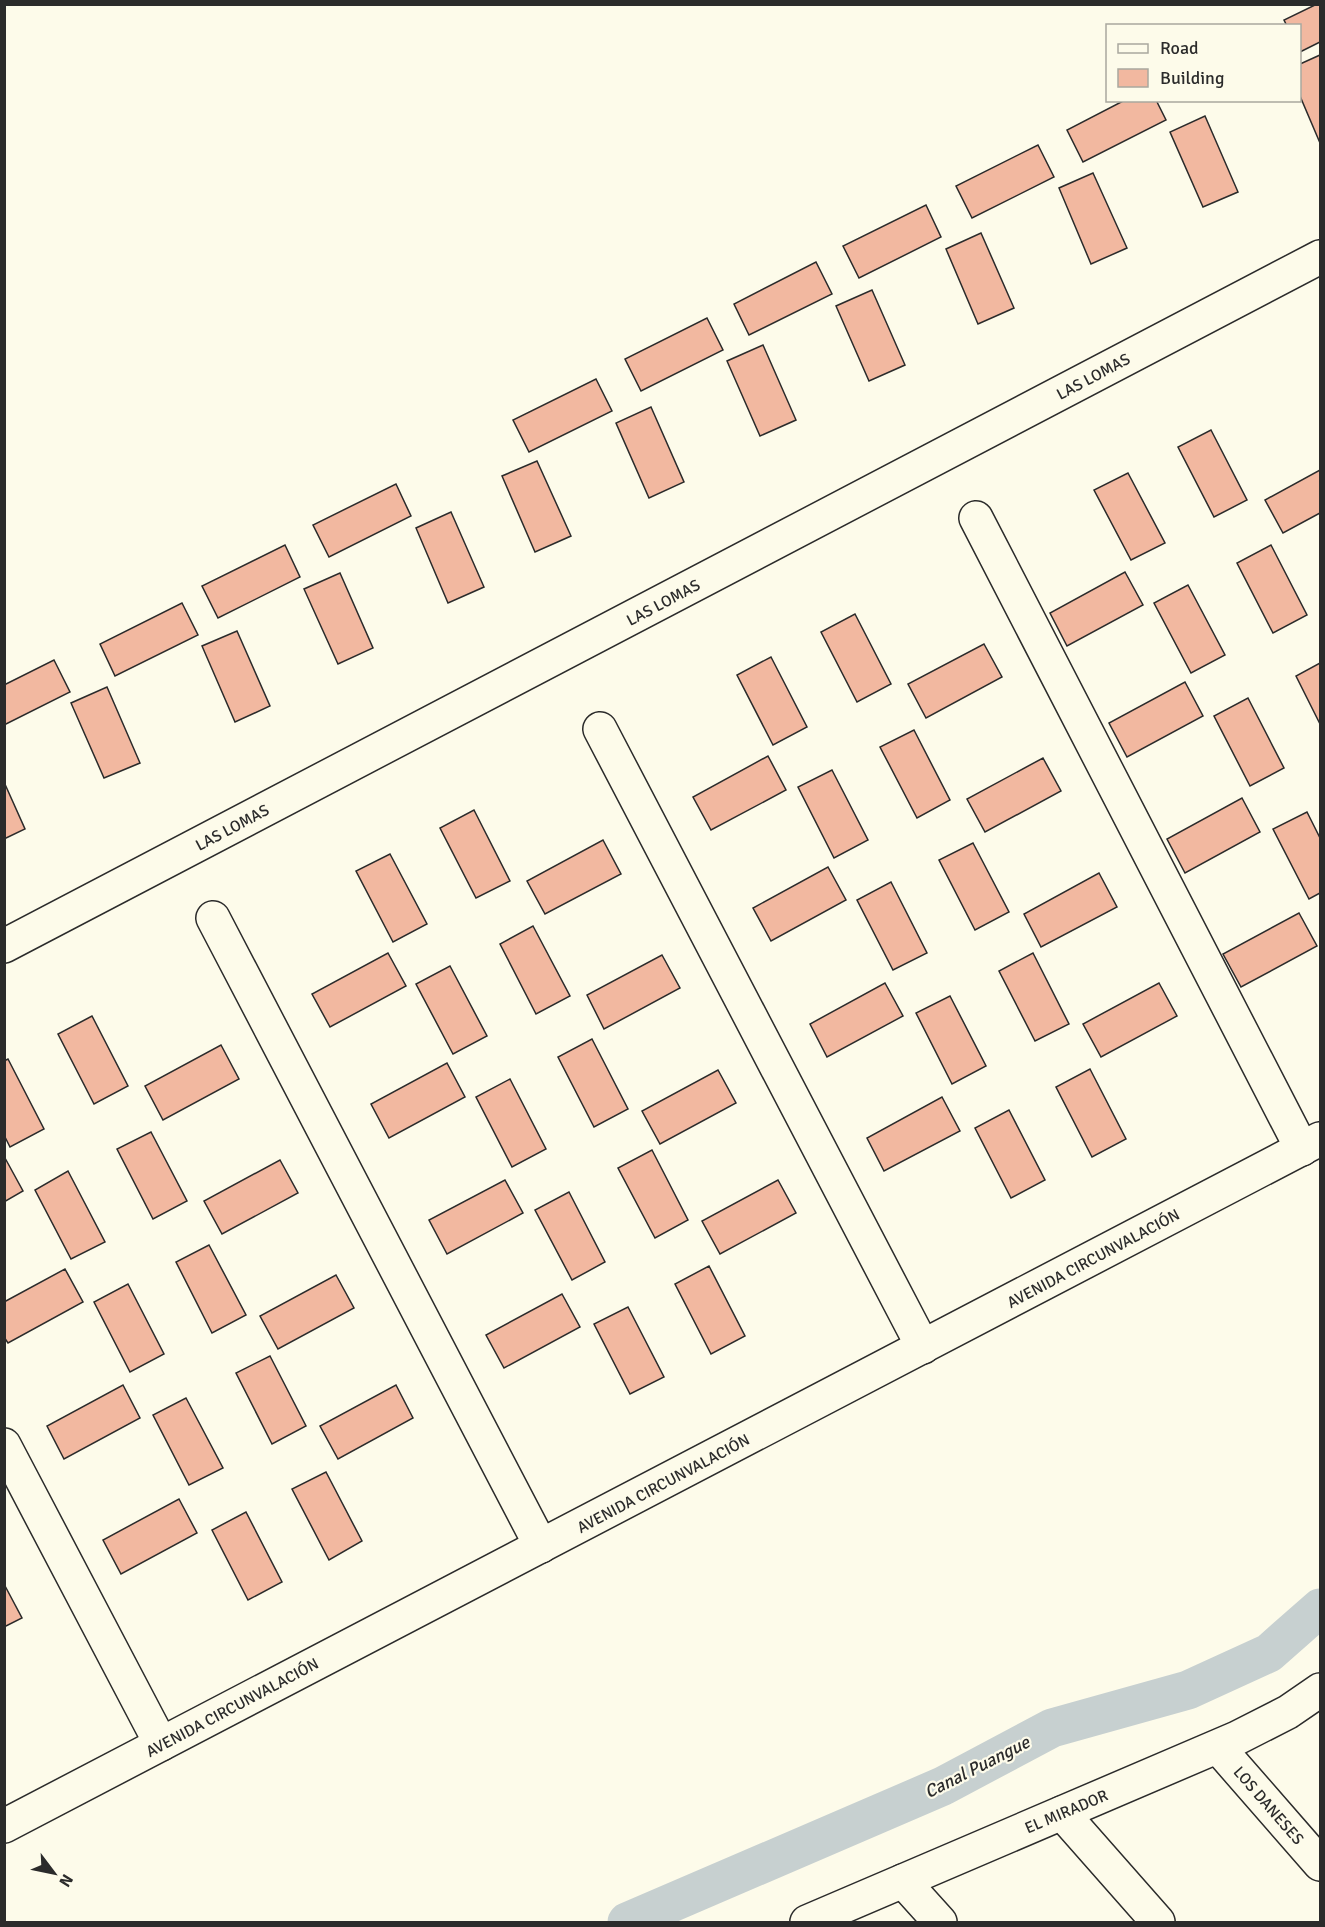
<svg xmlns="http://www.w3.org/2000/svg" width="1325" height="1927" viewBox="0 0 1325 1927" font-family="Signika,sans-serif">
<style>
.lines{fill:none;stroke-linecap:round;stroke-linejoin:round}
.canal{stroke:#c7d0d0;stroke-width:39}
.building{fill:#f2b8a0;stroke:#2b2b2b;stroke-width:1.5}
.minor-casing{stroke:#2b2b2b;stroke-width:36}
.minor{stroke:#fdfbea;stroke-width:33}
.labels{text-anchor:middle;stroke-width:4.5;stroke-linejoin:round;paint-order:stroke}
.street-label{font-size:16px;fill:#2b2b2b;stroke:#fdfbea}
.water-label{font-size:18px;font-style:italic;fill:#2b2b2b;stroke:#fdfbea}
</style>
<rect width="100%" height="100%" fill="#fdfbea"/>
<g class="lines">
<path class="canal" d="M627,1922L943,1786L1052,1728L1188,1690L1269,1653L1320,1608"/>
</g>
<g class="building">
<path d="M1317,4H1320V42L1300,52V26H1287L1284,20Z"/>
<path d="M1320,55V143L1300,96V64Z"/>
<path d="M1125,100H1156L1166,120L1083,162L1067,130Z"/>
<path d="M1205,116L1238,192L1203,207L1170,132Z"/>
<path d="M1038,145L1054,177L972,218L956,186Z"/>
<path d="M1093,173L1127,248L1091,264L1059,188Z"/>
<path d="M926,205L941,237L859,278L843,246Z"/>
<path d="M981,233L1014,308L978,324L946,249Z"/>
<path d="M816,262L832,294L749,335L734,304Z"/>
<path d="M872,290L905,365L869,381L836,306Z"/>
<path d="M707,318L723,350L641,391L625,359Z"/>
<path d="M763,345L796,420L760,436L727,361Z"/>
<path d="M596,379L612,411L529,452L513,420Z"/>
<path d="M651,407L684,482L649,498L616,423Z"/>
<path d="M1211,430L1247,500L1214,517L1178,447Z"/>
<path d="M537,461L571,536L535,552L502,476Z"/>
<path d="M1320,470V513L1283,533L1265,500Z"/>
<path d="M1128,473L1165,543L1131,560L1094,490Z"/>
<path d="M396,484L411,516L329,557L313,525Z"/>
<path d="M451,512L484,587L448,603L416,528Z"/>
<path d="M285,545L300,577L218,618L202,586Z"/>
<path d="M1271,545L1307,615L1273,633L1237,563Z"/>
<path d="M1125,572L1143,605L1067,646L1050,613Z"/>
<path d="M340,573L373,648L338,664L304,589Z"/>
<path d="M1188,585L1225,655L1191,673L1154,603Z"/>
<path d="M182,603L198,635L115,676L100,644Z"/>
<path d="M855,614L891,684L857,702L821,632Z"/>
<path d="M237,631L270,706L235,722L202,646Z"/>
<path d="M984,644L1002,677L926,718L908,684Z"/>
<path d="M771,657L807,727L773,745L737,675Z"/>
<path d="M54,660L70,692L4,725V685Z"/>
<path d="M1320,663V724L1296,676Z"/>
<path d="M1185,682L1203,716L1127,757L1109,723Z"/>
<path d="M107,687L140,763L104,778L71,703Z"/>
<path d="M1248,698L1284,768L1250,786L1214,716Z"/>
<path d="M914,730L950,800L917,818L880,747Z"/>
<path d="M768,756L786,790L711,830L693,797Z"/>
<path d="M1043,758L1061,791L985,832L967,799Z"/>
<path d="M832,770L868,840L834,858L798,787Z"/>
<path d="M4,782L25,829L4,839Z"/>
<path d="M1242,798L1260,832L1185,873L1167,839Z"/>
<path d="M474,810L510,881L476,898L440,828Z"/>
<path d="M1307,812L1320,838V893L1309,899L1273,829Z"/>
<path d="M603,840L621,874L545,914L527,881Z"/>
<path d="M973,843L1009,912L975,930L939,860Z"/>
<path d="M390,854L427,924L393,942L356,871Z"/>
<path d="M828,867L846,900L771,941L753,908Z"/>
<path d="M1099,873L1117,907L1041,947L1024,914Z"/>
<path d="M891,882L927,953L893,970L857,900Z"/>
<path d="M1299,913L1317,946L1241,987L1223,954Z"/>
<path d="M533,926L570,996L536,1014L500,944Z"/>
<path d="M388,953L406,986L330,1027L312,994Z"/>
<path d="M1033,953L1069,1024L1035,1041L999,971Z"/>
<path d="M662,955L680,988L604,1029L587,995Z"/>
<path d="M450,966L487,1036L453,1054L416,984Z"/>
<path d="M885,983L903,1016L827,1057L810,1024Z"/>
<path d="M1159,983L1177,1016L1101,1057L1083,1024Z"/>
<path d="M950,996L986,1066L952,1084L916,1013Z"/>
<path d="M92,1016L128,1086L94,1104L58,1034Z"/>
<path d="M592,1039L628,1109L594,1127L558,1057Z"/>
<path d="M221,1045L239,1079L163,1120L145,1086Z"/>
<path d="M8,1059L44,1129L10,1147L4,1135V1061Z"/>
<path d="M447,1063L465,1097L389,1138L371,1104Z"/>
<path d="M1090,1069L1126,1139L1092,1157L1056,1087Z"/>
<path d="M718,1070L736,1103L660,1144L642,1111Z"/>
<path d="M510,1079L546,1149L512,1167L476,1097Z"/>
<path d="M942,1097L960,1131L884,1171L867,1138Z"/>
<path d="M1009,1110L1045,1180L1011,1198L975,1128Z"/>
<path d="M151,1132L187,1201L153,1219L117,1149Z"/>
<path d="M652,1150L688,1220L655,1238L618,1168Z"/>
<path d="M5,1158L23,1191L4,1202V1159Z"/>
<path d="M280,1160L298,1193L222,1234L204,1201Z"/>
<path d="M68,1171L105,1242L71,1259L35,1190Z"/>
<path d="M505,1180L523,1213L447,1254L429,1220Z"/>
<path d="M778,1180L796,1213L720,1254L702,1221Z"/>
<path d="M569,1192L605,1262L572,1280L535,1210Z"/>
<path d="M209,1245L246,1315L212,1333L176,1262Z"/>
<path d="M709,1266L745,1336L711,1354L675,1284Z"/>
<path d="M65,1269L83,1302L8,1343L4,1337V1302Z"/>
<path d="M336,1275L354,1308L278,1349L260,1316Z"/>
<path d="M128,1284L164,1354L130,1372L94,1302Z"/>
<path d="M562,1294L580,1327L504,1368L486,1335Z"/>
<path d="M628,1307L664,1377L630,1394L594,1324Z"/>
<path d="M270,1356L306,1426L272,1444L236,1373Z"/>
<path d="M123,1385L140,1418L64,1459L47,1426Z"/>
<path d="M396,1385L413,1418L338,1459L320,1426Z"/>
<path d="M186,1398L223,1468L189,1485L153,1415Z"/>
<path d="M326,1472L362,1541L329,1560L292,1489Z"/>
<path d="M179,1499L197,1533L121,1574L103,1540Z"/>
<path d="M246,1512L282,1582L248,1600L212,1530Z"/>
<path d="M4,1584L22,1618L4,1627Z"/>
</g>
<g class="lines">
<defs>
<g id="minor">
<path d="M976,518L1302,1149"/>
<path d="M600,729L923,1347"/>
<path d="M213,918L541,1546"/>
<path d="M4,946L1320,257"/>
<path d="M4,1445L161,1744"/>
<path d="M1218,1747L1320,1864"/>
<path d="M1062,1813L1158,1922"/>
<path d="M4,1826L1320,1139"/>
<path d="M903,1881L940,1922"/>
<path d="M807,1922L1237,1738L1288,1712L1320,1690"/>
</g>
</defs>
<use href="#minor" class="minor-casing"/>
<use href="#minor" class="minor"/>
</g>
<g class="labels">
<g class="street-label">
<text transform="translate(1093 376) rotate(-28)" y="6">LAS LOMAS</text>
<text transform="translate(663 602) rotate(-28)" y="6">LAS LOMAS</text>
<text transform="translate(232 827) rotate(-28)" y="6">LAS LOMAS</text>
<text transform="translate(1093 1258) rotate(-28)" y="6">AVENIDA CIRCUNVALACIÓN</text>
<text transform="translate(663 1483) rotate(-28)" y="6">AVENIDA CIRCUNVALACIÓN</text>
<text transform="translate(232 1707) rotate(-28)" y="6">AVENIDA CIRCUNVALACIÓN</text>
<text transform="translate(1269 1805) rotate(49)" y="6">LOS DANESES</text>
<text transform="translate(1066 1811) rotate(-23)" y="6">EL MIRADOR</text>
</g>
<g class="water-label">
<text transform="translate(977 1767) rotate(-27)" y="6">Canal Puangue</text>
</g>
</g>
<rect width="1325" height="1927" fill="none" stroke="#2b2b2b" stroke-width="12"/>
<rect x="1106" y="24" width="195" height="78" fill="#fdfbea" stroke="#a9a89e" stroke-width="1.5"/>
<rect x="1118" y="44" width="30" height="9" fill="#fdfbea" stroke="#a9a89e" stroke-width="1.5"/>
<text x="1160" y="54" font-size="18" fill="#2b2b2b">Road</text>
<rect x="1118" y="69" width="30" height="18" fill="#f2b8a0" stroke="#a9a89e" stroke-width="1.5"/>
<text x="1160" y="84" font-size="18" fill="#2b2b2b">Building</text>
<g transform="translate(54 1873) rotate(122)" stroke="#fdfbea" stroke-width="4.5" paint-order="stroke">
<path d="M0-4.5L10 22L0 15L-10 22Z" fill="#2b2b2b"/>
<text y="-9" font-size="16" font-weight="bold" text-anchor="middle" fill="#2b2b2b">N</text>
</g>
</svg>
